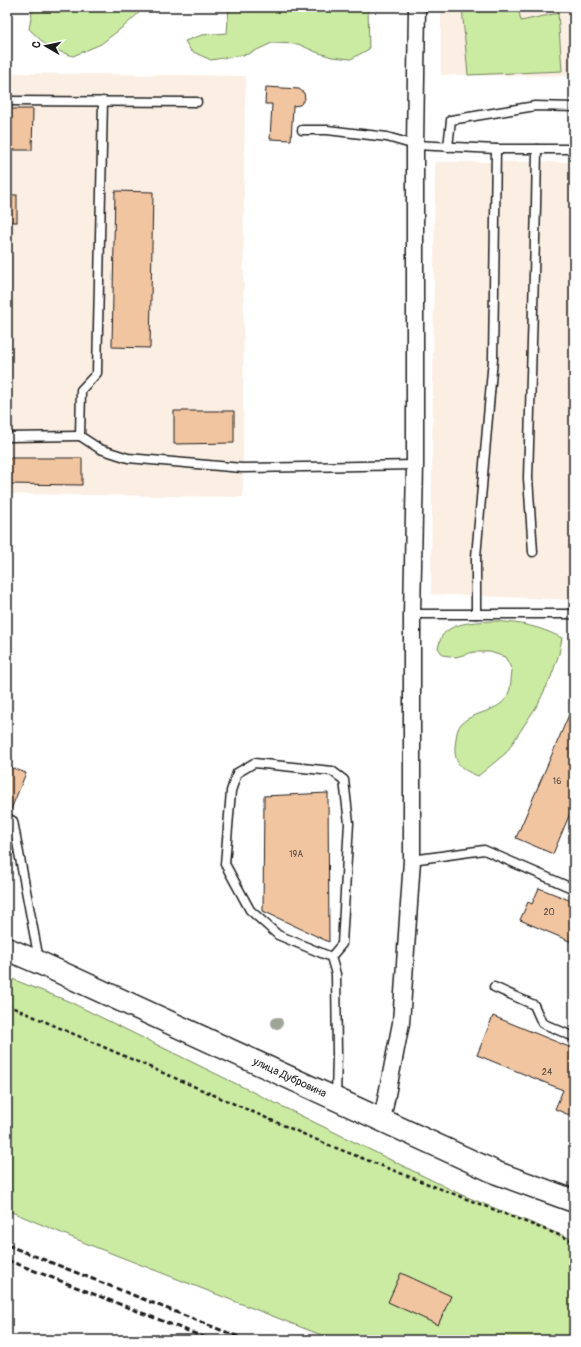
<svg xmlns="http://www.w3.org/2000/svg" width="581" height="1347" viewBox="0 0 581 1347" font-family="Pangolin,sans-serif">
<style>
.built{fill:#fbeee3}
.green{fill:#cbeaa2;stroke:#74835f}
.building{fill:#f2c5a1;stroke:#1c1c1c}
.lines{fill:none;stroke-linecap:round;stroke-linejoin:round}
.service-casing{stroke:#1c1c1c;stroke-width:11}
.minor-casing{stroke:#1c1c1c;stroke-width:19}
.secondary-casing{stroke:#1c1c1c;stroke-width:25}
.path{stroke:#1c1c1c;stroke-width:2.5;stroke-dasharray:4 3;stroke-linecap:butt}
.service{stroke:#fff;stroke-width:8}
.minor{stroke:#fff;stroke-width:16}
.secondary{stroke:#fff;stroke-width:22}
.rail{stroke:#1c1c1c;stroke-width:3;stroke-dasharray:6 3;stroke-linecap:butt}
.tree{fill:#9fa498}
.labels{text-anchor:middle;stroke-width:3.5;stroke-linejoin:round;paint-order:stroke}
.number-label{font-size:9px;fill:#52463d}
.street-label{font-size:11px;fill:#1c1c1c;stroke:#fff}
</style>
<rect width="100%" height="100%" fill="#fff"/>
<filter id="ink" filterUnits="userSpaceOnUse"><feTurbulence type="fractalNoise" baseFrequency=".025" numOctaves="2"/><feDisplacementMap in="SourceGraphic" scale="8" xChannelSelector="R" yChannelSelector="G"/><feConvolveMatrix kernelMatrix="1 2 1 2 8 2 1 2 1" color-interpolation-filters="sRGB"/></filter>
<g filter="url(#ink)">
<g class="built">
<path d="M441,7H574V76L441,75Z"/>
<path d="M7,73L246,76L244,149L243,497L7,494Z"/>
<path d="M435,162H574V600L431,594Z"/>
</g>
<g class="green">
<path d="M33,7H145L128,23L101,44L73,56L49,48L29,29Z"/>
<path d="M229,7H368L369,49L351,59L332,57L316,52L298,44L272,43L248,54L211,60L191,51L185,41L202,35L227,33Z"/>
<path d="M462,7H518L521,21L558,13L562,71L468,75Z"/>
<path d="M495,621C521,623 539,626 562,638L559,654L551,677L538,704L506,753L478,776C463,770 454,765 455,747C456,740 456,730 461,724C473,711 499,713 508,695C511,688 511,677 512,670L505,657L490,652H474L456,657L443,655L438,648C439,645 440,639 442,636C452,621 480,622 495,621Z"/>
<path d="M7,977L68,1001L462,1195L574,1240V1340H334L90,1245L7,1210Z"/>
</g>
<g class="building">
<path d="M266,87L299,89L304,93L305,99L300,105L293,106L291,140L270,139L272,104H265Z"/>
<path d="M7,109H33L32,150H7Z"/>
<path d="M115,191L153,192L150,348L112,347Z"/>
<rect x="7" y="195" width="10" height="27"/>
<path d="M174,411H234V443L174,444Z"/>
<path d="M7,458H82V485L7,484Z"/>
<path d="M574,703V804L553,854L516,838Z"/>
<path d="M7,766L26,773L7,819Z"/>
<path d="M328,793L329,942L263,911L264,796Z"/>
<path d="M539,888L574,902V943L520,920L528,902L532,904Z"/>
<path d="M493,1016L574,1049V1117L555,1109L563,1090L477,1055Z"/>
<path d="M401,1273L451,1296L438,1325L388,1302Z"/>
</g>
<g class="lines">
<defs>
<g id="service">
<path d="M7,101L197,102"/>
<path d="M103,101L97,373L81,390L80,436L100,449L128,458L242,468L415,465"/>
<path d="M302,130H327L387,137L415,145L496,149H574"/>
<path d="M448,147L451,120L535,106L574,107"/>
<path d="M7,437L80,436"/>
<path d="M533,552L528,478L536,206L537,149"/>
<path d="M412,614H574"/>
<path d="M476,614V557L493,359L496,149"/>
<path d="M7,818L13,821L39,960"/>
<path d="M412,860L484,850L574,889"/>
<path d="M331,957L342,944L349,823L344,780L332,771L254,763L237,773L231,791L225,864L250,910L278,935L331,957L336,974L337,1055L336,1098"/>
<path d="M494,987L534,1005L542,1023L574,1037"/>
</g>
<path id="minor" d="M382,1120L401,1023L412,860V614L415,465V145L417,7"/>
<path id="secondary" d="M7,949L40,963L497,1173L574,1201"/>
</defs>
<use href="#service" class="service-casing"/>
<use href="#minor" class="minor-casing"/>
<use href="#secondary" class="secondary-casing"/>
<path class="path" d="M7,1005L331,1146L574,1241"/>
<use href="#service" class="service"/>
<use href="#minor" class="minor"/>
<use href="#secondary" class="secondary"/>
<g class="rail">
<path d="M7,1245L246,1340"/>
<path d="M7,1260L211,1340"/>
</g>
</g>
<circle class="tree" cx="277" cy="1023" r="6"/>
</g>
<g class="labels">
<g class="number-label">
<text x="557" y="784">16</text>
<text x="296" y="857">19А</text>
<text x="549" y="915">20</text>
<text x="547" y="1075">24</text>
</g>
<g class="street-label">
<text transform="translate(290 1077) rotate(25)" y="4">улица Дубровина</text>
</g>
</g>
<rect width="581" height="1347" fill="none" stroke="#fff" stroke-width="24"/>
<rect x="12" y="12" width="557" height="1323" fill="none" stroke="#1c1c1c" stroke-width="1.5" filter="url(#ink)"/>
<g transform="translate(46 46) rotate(279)" stroke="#ffffff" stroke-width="3" paint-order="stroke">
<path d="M0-3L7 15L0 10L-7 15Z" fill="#1c1c1c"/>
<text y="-6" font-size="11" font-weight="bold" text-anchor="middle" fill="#1c1c1c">С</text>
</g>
</svg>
